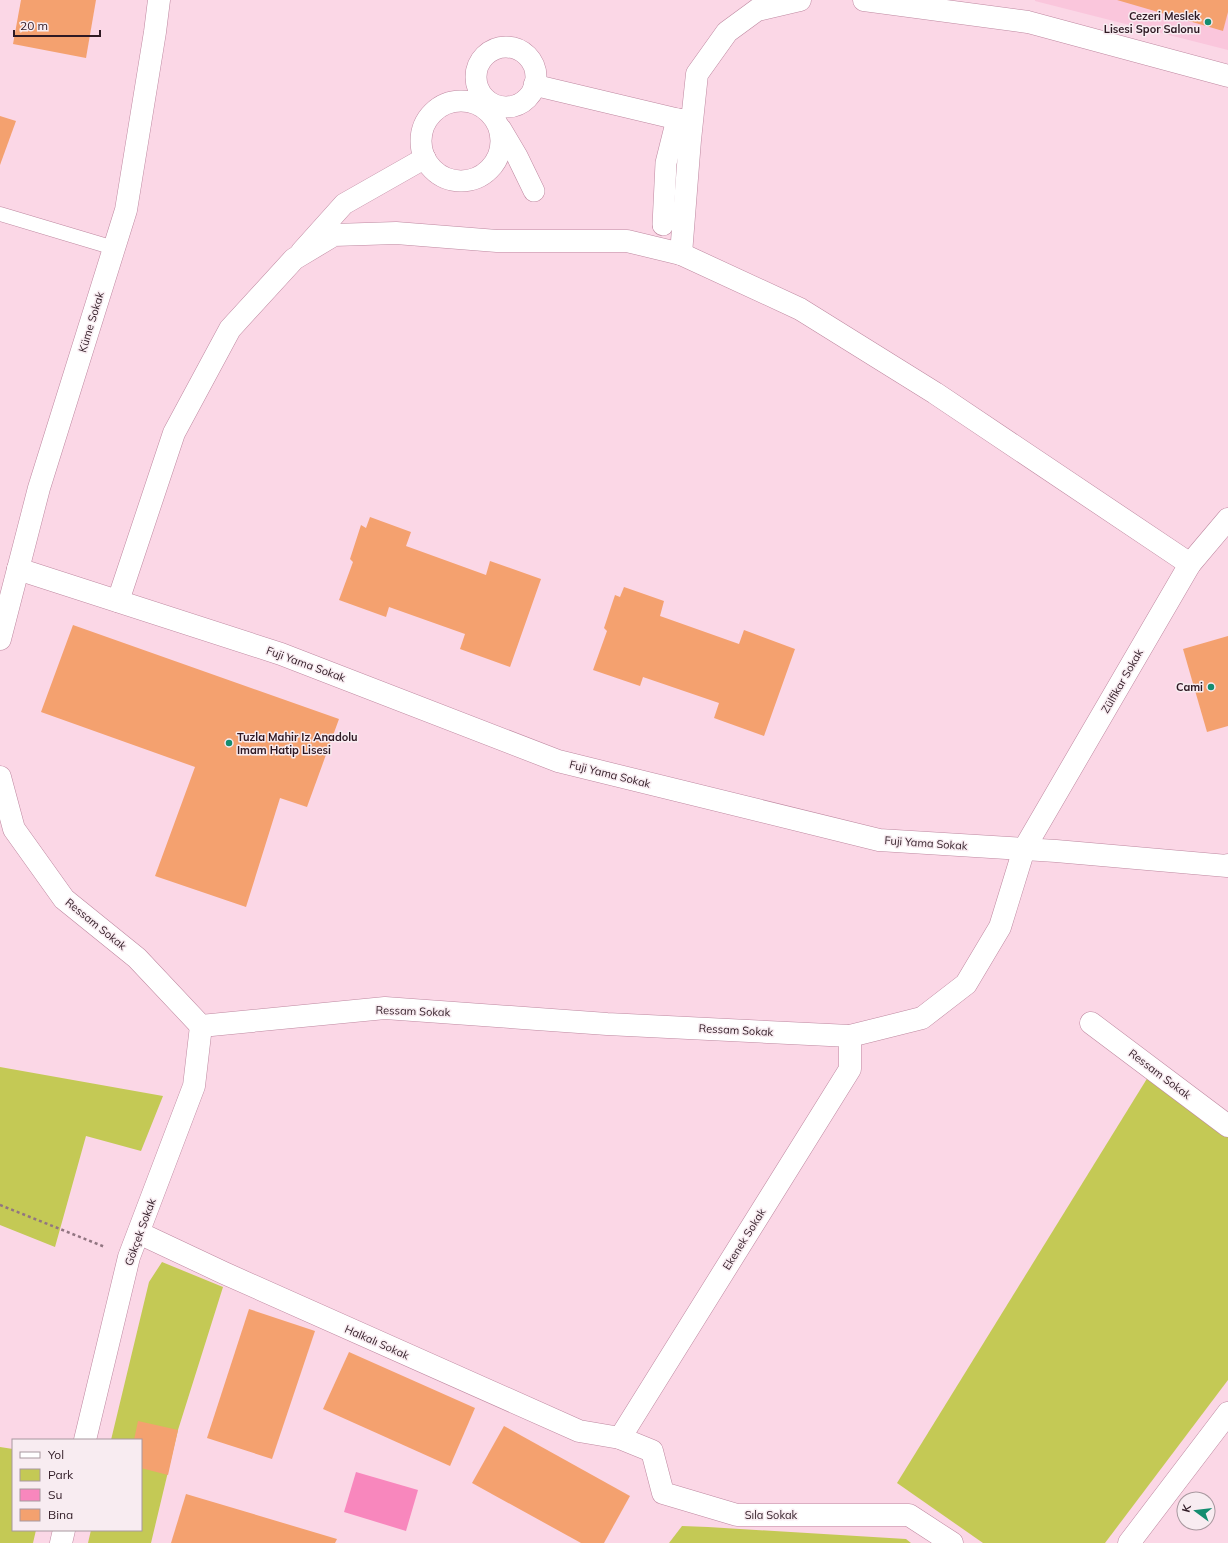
<svg xmlns="http://www.w3.org/2000/svg" width="1228" height="1543" viewBox="0 0 1228 1543" font-family="Mulish,sans-serif">
<style>
.built{fill:#fac6dc}
.green{fill:#c4c955}
.water{fill:#f887bd}
.building{fill:#f4a16f}
.lines{fill:none;stroke-linecap:round;stroke-linejoin:round}
.service-casing{stroke:#be88a0;stroke-width:15}
.pedestrian-casing{stroke:#be88a0;stroke-width:22}
.minor-casing{stroke:#be88a0;stroke-width:23}
.path{stroke:#917581;stroke-width:2.5;stroke-dasharray:3 3;stroke-linecap:butt}
.service{stroke:#fff;stroke-width:14}
.pedestrian{stroke:#fff;stroke-width:21}
.minor{stroke:#fff;stroke-width:22}
.poi-dot{fill:#148d70;stroke:#f8ecf1;stroke-width:1.5}
.labels{text-anchor:middle;stroke-width:3;stroke-linejoin:round;paint-order:stroke}
.poi-label{font-size:11px;font-weight:bold;fill:#2f1a24;stroke:#f8ecf1;text-anchor:end}
.street-label{font-size:11px;fill:#2f1a24;stroke:#f8ecf1}
</style>
<rect width="100%" height="100%" fill="#fbd7e6"/>
<path class="built" d="M1035,0H1228V50L1035,1Z"/>
<g class="green">
<path d="M0,1067L163,1096L141,1151L86,1136L55,1247L0,1225Z"/>
<path d="M1148,1077L1228,1136V1380L1105,1543H983L897,1483Z"/>
<path d="M162,1262L223,1287L178,1430L151,1543H88L91,1530H141V1440H111L149,1282Z"/>
<path d="M0,1447L13,1449V1530H36L33,1543H0Z"/>
<path d="M682,1526L708,1527L906,1539L911,1543H669Z"/>
</g>
<path class="water" d="M356,1472L418,1490L406,1531L344,1512Z"/>
<g class="building">
<path d="M21,0H96L86,58L13,44Z"/>
<path d="M1117,0H1228V12L1223,31Z"/>
<path d="M0,116L16,121L0,165Z"/>
<path d="M370,517L411,532L406,546L486,575L490,561L541,579L510,667L460,649L465,634L389,607L386,617L339,600L353,562L350,559L361,525L366,528Z"/>
<path d="M624,587L664,601L660,616L739,644L744,630L795,649L764,736L714,718L719,703L643,677L640,686L593,670L607,631L604,628L615,595L620,597Z"/>
<path d="M73,625L339,719L307,807L280,798L246,907L155,876L195,767L41,712Z"/>
<path d="M1228,636V726L1207,732L1183,649Z"/>
<path d="M249,1309L315,1331L272,1459L207,1438Z"/>
<path d="M349,1352L475,1408L450,1466L323,1409Z"/>
<path d="M138,1421L178,1430L168,1475L141,1468V1440H134Z"/>
<path d="M504,1426L630,1496L604,1543H581L472,1483Z"/>
<path d="M186,1494L337,1539L335,1543H171Z"/>
</g>
<g class="lines">
<defs>
<path id="service" d="M0,214L114,248"/>
<g id="pedestrian">
<circle cx="506" cy="77" r="30"/>
<path d="M534,85L677,119"/>
<circle cx="461" cy="141" r="40"/>
<path d="M501,129L517,156L534,191"/>
<path d="M663,225L666,163L677,119L691,121"/>
<path d="M301,252L344,204L425,158"/>
</g>
<g id="minor">
<path d="M864,0L1028,22L1228,76"/>
<path d="M681,254L690,140L697,74L727,32L757,10L800,0"/>
<path d="M18,569L281,654L558,761L879,840L1056,851L1227,866L1228,865"/>
<path d="M118,601L174,433L230,329L294,259L334,235L396,233L497,241H627L681,254L800,309L935,393L1190,564"/>
<path d="M0,639L39,488L126,210L155,32L159,0"/>
<path d="M0,777L14,829L64,899L137,958L201,1026L385,1008L607,1024L850,1036L922,1018L966,984L1000,927L1024,849L1190,564L1228,519"/>
<path d="M1091,1023L1228,1126"/>
<path d="M139,1233L224,1273L579,1431L620,1438L652,1451L663,1493L737,1515H909L952,1543"/>
<path d="M620,1438L850,1069V1036"/>
<path d="M85,1440L129,1257L194,1086L201,1026"/>
<path d="M61,1543L64,1530"/>
<path d="M1129,1543L1228,1413"/>
</g>
</defs>
<use href="#service" class="service-casing"/>
<use href="#pedestrian" class="pedestrian-casing"/>
<use href="#minor" class="minor-casing"/>
<path class="path" d="M0,1205L105,1247"/>
<use href="#service" class="service"/>
<use href="#pedestrian" class="pedestrian"/>
<use href="#minor" class="minor"/>
</g>
<g class="poi-dot">
<circle cx="1208" cy="22" r="4"/>
<circle cx="1211" cy="687" r="4"/>
<circle cx="229" cy="743" r="4"/>
</g>
<g class="labels">
<g class="poi-label">
<text x="1200" y="20">Cezeri Meslek<tspan x="1200" dy="13">Lisesi Spor Salonu</tspan></text>
<text x="1203" y="691">Cami</text>
<text x="237" y="741" text-anchor="start">Tuzla Mahir Iz Anadolu<tspan x="237" dy="13">Imam Hatip Lisesi</tspan></text>
</g>
<g class="street-label">
<text transform="translate(91 322) rotate(-73)" y="4">Küme Sokak</text>
<text transform="translate(306 664) rotate(20)" y="4">Fuji Yama Sokak</text>
<text transform="translate(1122 681) rotate(-60)" y="4">Zülfikar Sokak</text>
<text transform="translate(610 774) rotate(14)" y="4">Fuji Yama Sokak</text>
<text transform="translate(926 843) rotate(4)" y="4">Fuji Yama Sokak</text>
<text transform="translate(96 924) rotate(39)" y="4">Ressam Sokak</text>
<text transform="translate(413 1011) rotate(2)" y="4">Ressam Sokak</text>
<text transform="translate(736 1030) rotate(3)" y="4">Ressam Sokak</text>
<text transform="translate(1160 1074) rotate(37)" y="4">Ressam Sokak</text>
<text transform="translate(140 1232) rotate(-70)" y="4">Gökçek Sokak</text>
<text transform="translate(744 1239) rotate(-58)" y="4">Ekenek Sokak</text>
<text transform="translate(377 1342) rotate(24)" y="4">Halkalı Sokak</text>
<text x="771" y="1519">Sıla Sokak</text>
</g>
</g>
<rect x="12" y="1439" width="130" height="92" fill="#f8ecf1" stroke="#a8989f"/>
<rect x="20" y="1452" width="20" height="6" fill="#ffffff" stroke="#a8989f"/>
<text x="48" y="1459" font-size="12" fill="#2f1a24">Yol</text>
<rect x="20" y="1469" width="20" height="12" fill="#c4c955" stroke="#a8989f"/>
<text x="48" y="1479" font-size="12" fill="#2f1a24">Park</text>
<rect x="20" y="1489" width="20" height="12" fill="#f887bd" stroke="#a8989f"/>
<text x="48" y="1499" font-size="12" fill="#2f1a24">Su</text>
<rect x="20" y="1509" width="20" height="12" fill="#f4a16f" stroke="#a8989f"/>
<text x="48" y="1519" font-size="12" fill="#2f1a24">Bina</text>
<g transform="translate(1196 1511) rotate(285)"><circle r="19" fill="#f8ecf1" stroke="#a8989f"/>
<path d="M0-3L7 15L0 10L-7 15Z" fill="#148d70"/>
<text y="-6" font-size="11" font-weight="bold" text-anchor="middle" fill="#2f1a24">K</text>
</g>
<path d="M14 30v6h86v-6" fill="none" stroke="#2f1a24" stroke-width="2"/>
<text x="20" y="30" font-size="12" fill="#2f1a24" stroke="#f8ecf1" stroke-width="3" paint-order="stroke">20 m</text>
</svg>
